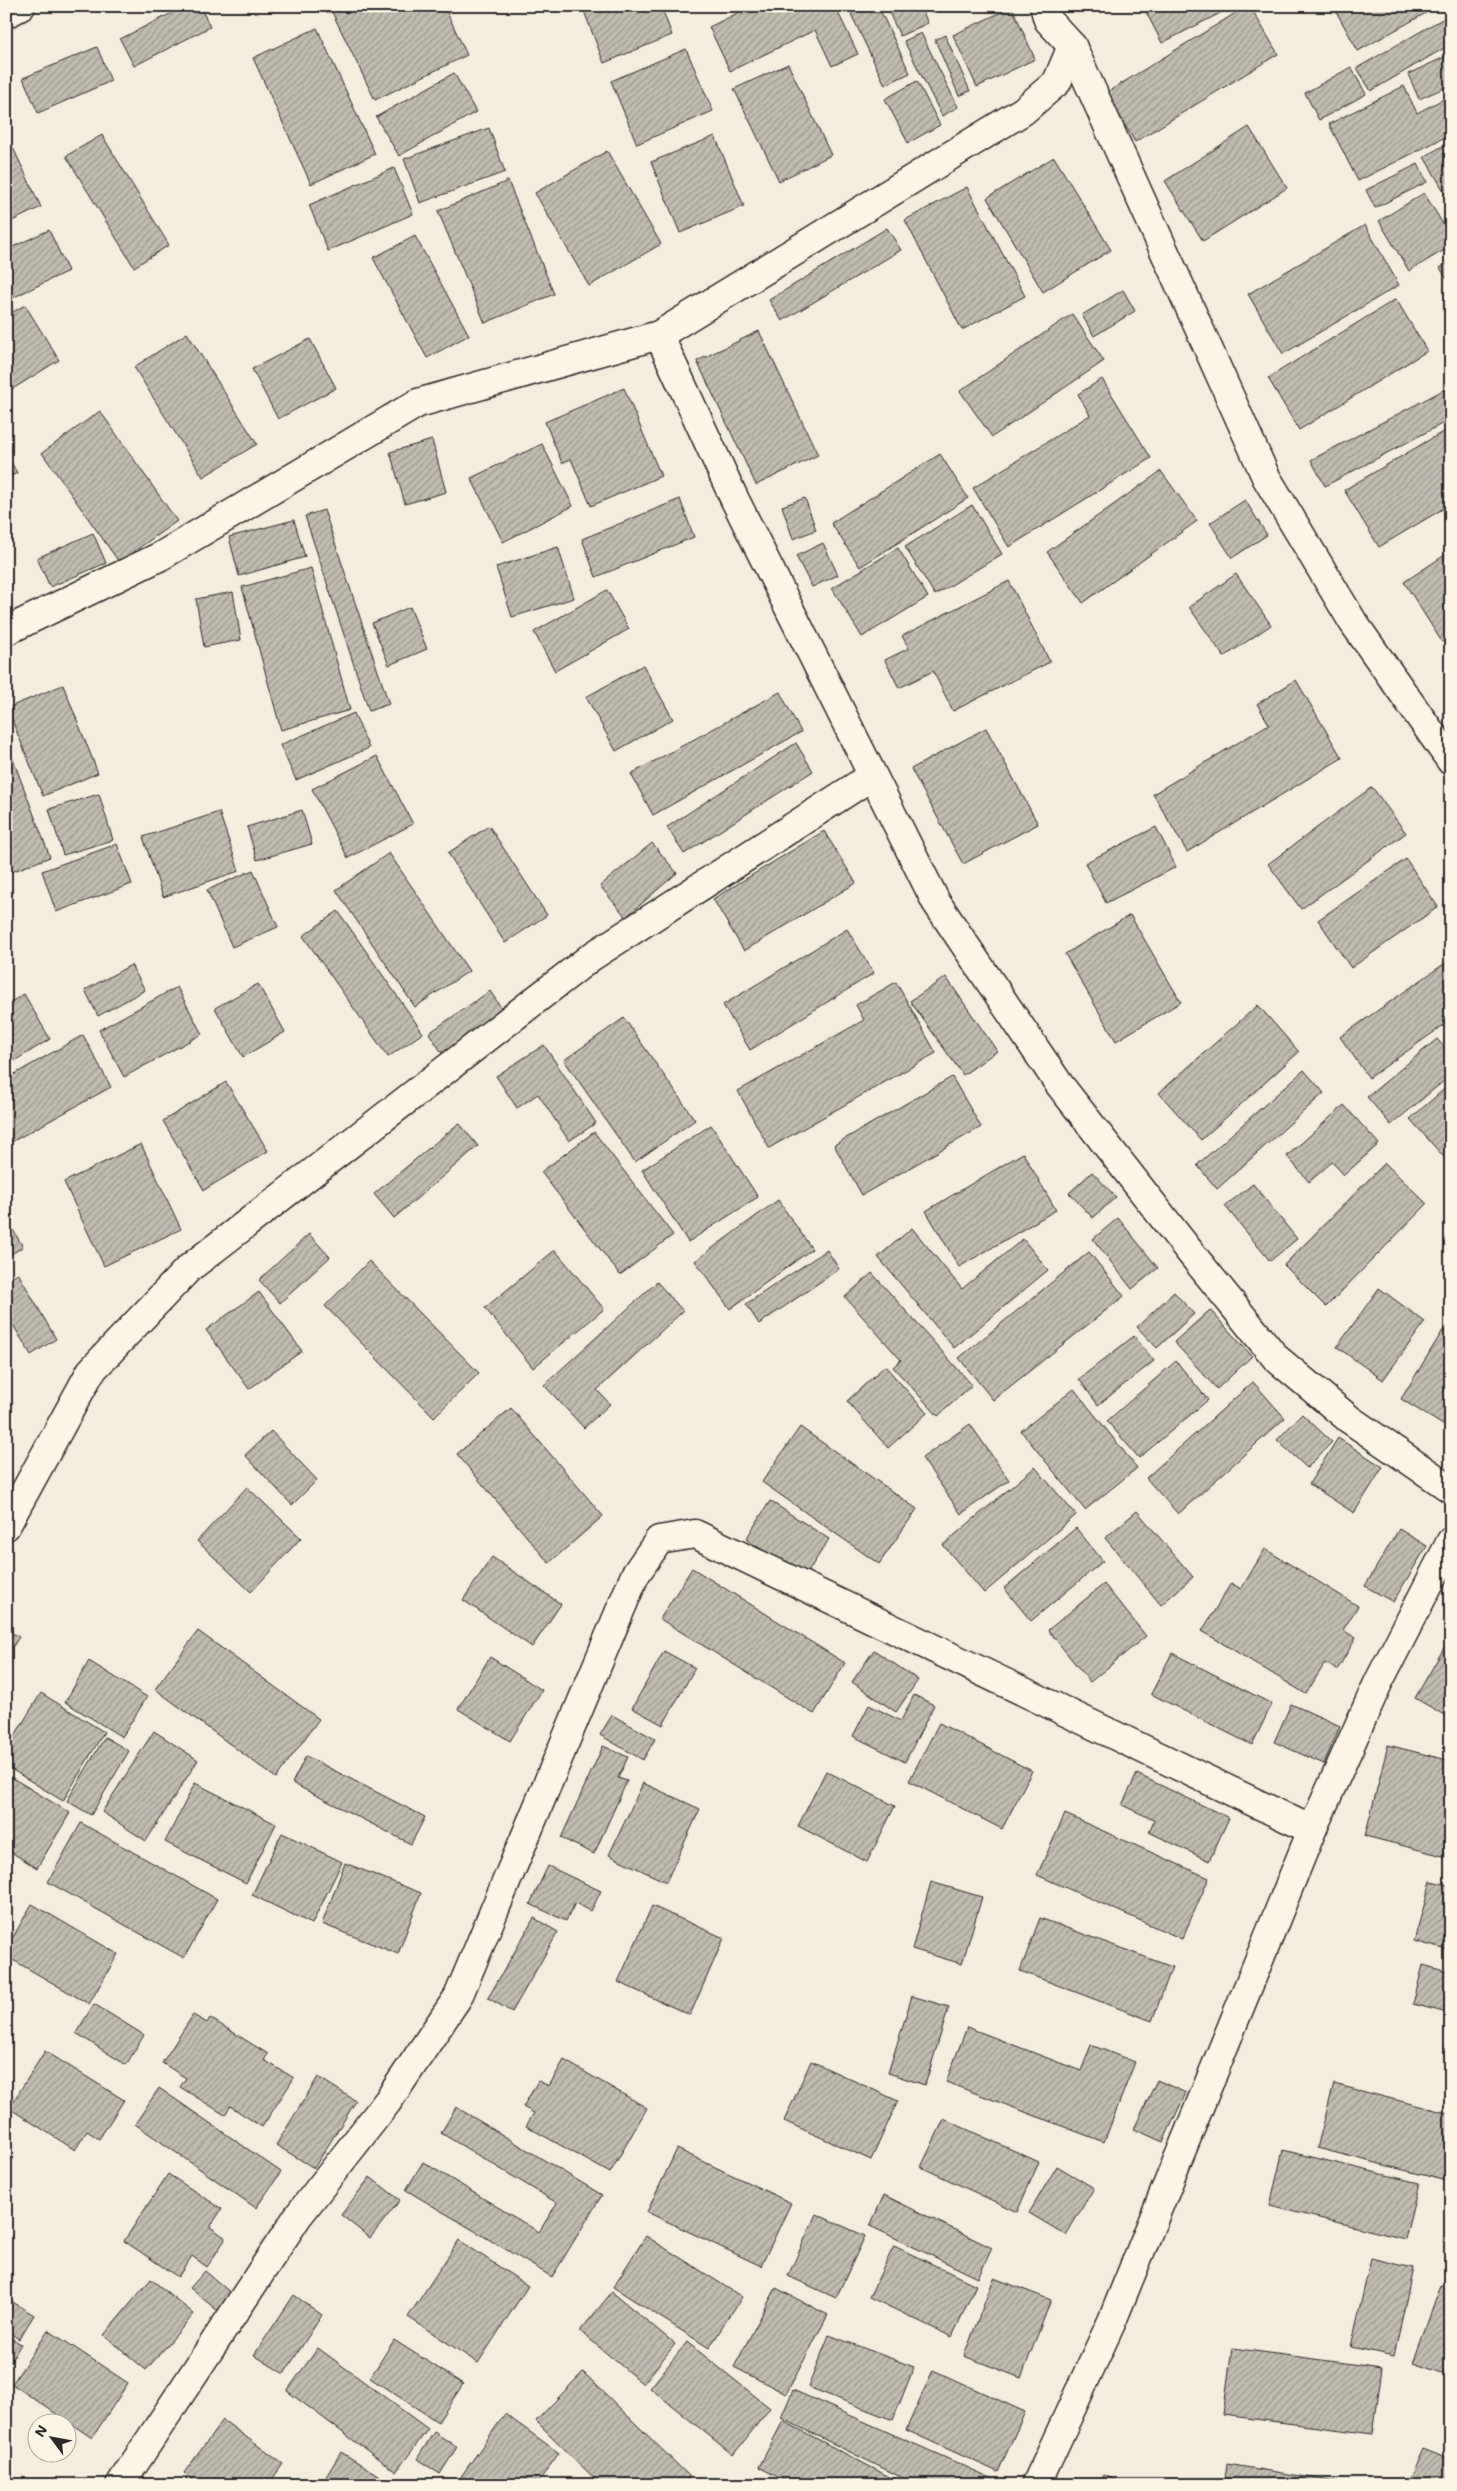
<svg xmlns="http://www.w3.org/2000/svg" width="1457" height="2491" viewBox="0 0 1457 2491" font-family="Mali,sans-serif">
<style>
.building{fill:url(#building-hatch);stroke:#2b2b2b}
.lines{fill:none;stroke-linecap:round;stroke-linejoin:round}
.minor-casing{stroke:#2b2b2b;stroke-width:31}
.minor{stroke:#fcf5e5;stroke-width:28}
</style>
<defs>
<pattern id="building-hatch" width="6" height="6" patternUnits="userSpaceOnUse" patternTransform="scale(1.25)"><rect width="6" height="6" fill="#c2bdb1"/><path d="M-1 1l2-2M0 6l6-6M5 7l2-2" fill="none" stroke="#9e9a90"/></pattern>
</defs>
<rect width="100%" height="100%" fill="#f4edde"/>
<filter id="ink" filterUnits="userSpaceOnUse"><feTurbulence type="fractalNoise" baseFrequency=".02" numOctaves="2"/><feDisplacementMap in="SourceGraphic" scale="10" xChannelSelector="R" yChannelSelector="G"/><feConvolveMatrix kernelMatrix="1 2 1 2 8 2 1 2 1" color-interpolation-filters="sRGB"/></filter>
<g filter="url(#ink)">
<g class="building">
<path d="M186,6H200L210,27L134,66L120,39Z"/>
<path d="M329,6H444L467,55L375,100Z"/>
<path d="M582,6H661L672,35L604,63Z"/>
<path d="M752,6H835L858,54L832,66L815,30L730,71L709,27Z"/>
<path d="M867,6H878L910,73L885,85L851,14Z"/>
<path d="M886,6H920L928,23L900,36Z"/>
<path d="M1143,6H1234L1162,43Z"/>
<path d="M1247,6H1250L1278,54L1135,142L1106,93Z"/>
<path d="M1333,6H1432L1433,9L1358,51Z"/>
<path d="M1012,7L1035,59L977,87L953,35Z"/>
<path d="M1451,14V44L1371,91L1357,68Z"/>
<path d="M317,28L375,154L311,184L253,58Z"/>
<path d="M921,33L958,107L942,116L904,41Z"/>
<path d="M945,35L970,91L959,96L935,40Z"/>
<path d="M97,47L111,81L38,113L23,78Z"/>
<path d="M686,49L713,111L637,144L611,81Z"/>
<path d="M1451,54V85L1419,99L1408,74Z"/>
<path d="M788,64L831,155L779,181L734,89Z"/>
<path d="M1351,67L1366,94L1319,120L1305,93Z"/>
<path d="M454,73L476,112L399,156L376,117Z"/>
<path d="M917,81L940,125L908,143L885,99Z"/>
<path d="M1404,86L1417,113L1451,95V134L1358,181L1329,124Z"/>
<path d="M1249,127L1287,188L1203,241L1165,181Z"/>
<path d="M489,128L505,172L420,203L404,159Z"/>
<path d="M6,133L41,207L6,224Z"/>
<path d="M102,135L169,245L134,267L66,156Z"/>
<path d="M715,136L744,206L680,233L651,162Z"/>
<path d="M1451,141V203L1424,157Z"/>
<path d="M607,151L661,244L589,286L535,193Z"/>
<path d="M1054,157L1111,250L1043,292L987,198Z"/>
<path d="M1418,164L1427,182L1375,208L1366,190Z"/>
<path d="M394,168L413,214L328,251L309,205Z"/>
<path d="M508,181L554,294L485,323L438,211Z"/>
<path d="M967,187L1025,296L962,330L905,220Z"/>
<path d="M1424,193L1451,237V246L1409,271L1379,221Z"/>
<path d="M1365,225L1399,285L1283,354L1248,294Z"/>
<path d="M887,228L901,250L782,321L769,300Z"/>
<path d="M49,230L68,271L6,301V250Z"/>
<path d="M415,236L469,335L427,358L373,258Z"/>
<path d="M1451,260V285L1440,268Z"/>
<path d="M1123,290L1135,311L1094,336L1082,315Z"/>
<path d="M1396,299L1427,351L1299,430L1268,378Z"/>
<path d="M25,305L59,360L6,393V316Z"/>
<path d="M1072,314L1104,361L992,437L960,391Z"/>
<path d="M759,331L818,455L756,485L697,361Z"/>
<path d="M187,333L257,444L203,477L134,367Z"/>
<path d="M310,339L336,388L278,419L252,369Z"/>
<path d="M1102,379L1151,458L1009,547L973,488L1090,415L1078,394Z"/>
<path d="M1451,386V419L1325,486L1311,460Z"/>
<path d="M624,388L661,476L591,506L571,459L562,463L545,422Z"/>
<path d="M100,411L177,521L119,562L42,453Z"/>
<path d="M1451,427V504L1379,547L1344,490Z"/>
<path d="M432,440L446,492L405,504L390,452Z"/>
<path d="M542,444L573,506L503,542L471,478Z"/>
<path d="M6,453L17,473L6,479Z"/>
<path d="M940,454L968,498L860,567L831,523Z"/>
<path d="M1161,471L1197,521L1083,603L1047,552Z"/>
<path d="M805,498L816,530L793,539L782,506Z"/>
<path d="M680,499L694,537L596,577L582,539Z"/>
<path d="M1245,500L1267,535L1232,558L1210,523Z"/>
<path d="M972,505L1002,554L935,595L905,547Z"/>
<path d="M324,510L389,704L369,711L305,516Z"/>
<path d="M294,520L305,557L239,576L229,537Z"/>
<path d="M93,533L106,563L50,587L37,558Z"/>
<path d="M823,543L838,575L812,587L796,556Z"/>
<path d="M558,547L574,598L512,617L496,567Z"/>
<path d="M898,548L928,597L862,637L832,588Z"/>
<path d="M1451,551V636L1442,642L1404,582Z"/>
<path d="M311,568L350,710L281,730L242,587Z"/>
<path d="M1236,574L1271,625L1224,657L1189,607Z"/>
<path d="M1009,581L1050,662L953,711L933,671L899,688L885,660L909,648L902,636Z"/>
<path d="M607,590L629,629L555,671L534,632Z"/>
<path d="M233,592L241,640L204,647L196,599Z"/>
<path d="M410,607L427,649L389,665L372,623Z"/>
<path d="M643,665L673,719L616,751L586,697Z"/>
<path d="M1296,680L1342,758L1187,852L1153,794L1269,724L1257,704Z"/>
<path d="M63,685L98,773L43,796L7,708Z"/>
<path d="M780,692L801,732L653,815L631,774Z"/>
<path d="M354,713L369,748L296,780L280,745Z"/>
<path d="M986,728L1038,824L963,864L911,769Z"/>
<path d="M6,741L50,857L6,874Z"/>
<path d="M796,743L813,771L684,854L667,827Z"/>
<path d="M377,756L413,824L348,858L312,789Z"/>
<path d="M1372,787L1406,833L1301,909L1268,864Z"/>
<path d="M99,794L113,840L63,855L49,809Z"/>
<path d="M302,810L312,844L257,860L247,827Z"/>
<path d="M219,812L239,871L163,897L143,837Z"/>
<path d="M489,826L547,915L505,943L448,853Z"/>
<path d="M1156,827L1176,867L1106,903L1085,863Z"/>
<path d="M824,831L856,883L744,951L713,899Z"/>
<path d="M652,843L677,873L626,917L600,886Z"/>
<path d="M117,844L132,884L56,912L42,871Z"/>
<path d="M389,853L469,971L415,1007L336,890Z"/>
<path d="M1406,859L1438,907L1351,968L1318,920Z"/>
<path d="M253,870L278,927L232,947L207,890Z"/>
<path d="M338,911L423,1033L388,1057L303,936Z"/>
<path d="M1130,915L1181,1002L1116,1041L1065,954Z"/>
<path d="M847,929L874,973L750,1050L723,1005Z"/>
<path d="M1451,959V1020L1369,1078L1340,1037Z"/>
<path d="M131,965L145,990L98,1016L85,990Z"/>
<path d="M946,977L997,1051L963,1075L910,1001Z"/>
<path d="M896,982L936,1053L769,1148L738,1091L864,1020L856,1005Z"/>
<path d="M258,984L285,1032L243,1057L215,1008Z"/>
<path d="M177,987L202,1034L124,1077L99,1030Z"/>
<path d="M490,991L504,1012L442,1053L429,1033Z"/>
<path d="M24,994L50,1039L6,1066V1005Z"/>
<path d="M1258,1005L1299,1052L1201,1140L1159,1093Z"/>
<path d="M624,1018L695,1120L635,1162L564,1060Z"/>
<path d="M83,1035L111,1087L6,1145V1079Z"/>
<path d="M1437,1039L1451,1055V1075L1391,1125L1367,1097Z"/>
<path d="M544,1045L596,1123L569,1141L538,1094L517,1108L496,1076Z"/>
<path d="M1304,1070L1324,1093L1217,1189L1197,1165Z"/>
<path d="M952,1077L981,1127L862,1195L834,1145Z"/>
<path d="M226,1082L268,1151L204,1190L163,1121Z"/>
<path d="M1451,1083V1165L1410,1119Z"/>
<path d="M1344,1105L1379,1144L1344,1175L1332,1162L1309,1182L1287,1156Z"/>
<path d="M459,1123L478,1146L394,1218L374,1194Z"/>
<path d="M711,1125L758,1197L688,1242L642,1170Z"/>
<path d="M594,1132L673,1235L620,1275L541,1172Z"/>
<path d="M141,1144L181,1229L104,1266L64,1182Z"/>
<path d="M1023,1153L1056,1210L959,1267L926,1211Z"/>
<path d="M1385,1163L1427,1204L1326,1307L1284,1265Z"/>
<path d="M1092,1172L1116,1197L1093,1218L1069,1193Z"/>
<path d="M1253,1184L1297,1239L1270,1261L1225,1206Z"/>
<path d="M778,1200L812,1249L730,1309L695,1261Z"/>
<path d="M6,1218L23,1247L6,1257Z"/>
<path d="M1118,1218L1158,1268L1132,1289L1093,1239Z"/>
<path d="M912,1228L962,1289L1023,1239L1048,1270L954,1348L878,1257Z"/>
<path d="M309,1234L330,1257L280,1303L259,1280Z"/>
<path d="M555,1250L604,1309L533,1368L485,1308Z"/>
<path d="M827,1250L839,1269L759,1324L746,1304Z"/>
<path d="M1089,1252L1124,1296L993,1400L959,1358Z"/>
<path d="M369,1261L479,1373L434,1417L325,1306Z"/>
<path d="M18,1273L56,1339L31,1355L6,1313V1280Z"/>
<path d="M872,1273L972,1385L938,1416L893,1367L901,1360L845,1297Z"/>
<path d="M657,1282L683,1311L597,1390L610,1404L584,1428L544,1385Z"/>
<path d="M1379,1288L1425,1322L1383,1380L1337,1347Z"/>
<path d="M259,1292L302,1351L249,1389L206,1330Z"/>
<path d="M1174,1292L1194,1314L1157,1348L1137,1327Z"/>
<path d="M1210,1310L1252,1356L1217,1389L1174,1342Z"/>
<path d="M1445,1327L1451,1330V1430L1401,1399Z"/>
<path d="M1134,1336L1154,1361L1098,1405L1079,1379Z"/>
<path d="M1176,1361L1208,1400L1139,1458L1107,1421Z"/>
<path d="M885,1366L927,1413L888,1448L847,1401Z"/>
<path d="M1253,1382L1285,1418L1178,1514L1146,1478Z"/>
<path d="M1074,1389L1137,1468L1085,1510L1021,1431Z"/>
<path d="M511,1408L603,1516L549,1563L457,1454Z"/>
<path d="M1302,1414L1332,1442L1307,1468L1277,1440Z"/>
<path d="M970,1424L1009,1480L961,1514L922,1458Z"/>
<path d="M800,1427L917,1509L879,1564L762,1482Z"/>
<path d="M271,1431L317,1480L292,1505L245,1455Z"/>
<path d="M1338,1438L1383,1467L1354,1513L1309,1484Z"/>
<path d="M1035,1467L1076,1515L984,1593L943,1545Z"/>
<path d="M247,1487L301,1538L251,1592L197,1541Z"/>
<path d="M770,1501L829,1539L804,1578L746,1539Z"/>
<path d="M1137,1511L1193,1577L1161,1605L1105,1538Z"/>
<path d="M1076,1528L1103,1561L1031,1621L1004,1588Z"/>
<path d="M1399,1529L1427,1546L1393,1602L1365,1586Z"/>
<path d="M1265,1549L1358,1606L1343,1630L1356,1638L1337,1670L1325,1663L1306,1694L1202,1631L1231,1583L1241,1589Z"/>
<path d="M492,1557L561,1604L532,1647L463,1600Z"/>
<path d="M692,1568L845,1663L814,1714L660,1619Z"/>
<path d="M1104,1584L1146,1636L1090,1682L1048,1630Z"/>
<path d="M6,1629L19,1637L6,1657Z"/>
<path d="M198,1631L319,1719L276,1778L155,1689Z"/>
<path d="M1451,1636V1719L1415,1698Z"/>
<path d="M874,1650L918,1680L896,1712L852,1682Z"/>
<path d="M664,1651L695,1668L663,1725L632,1708Z"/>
<path d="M1172,1653L1272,1704L1252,1745L1151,1694Z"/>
<path d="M490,1657L542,1690L510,1741L458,1709Z"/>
<path d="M89,1661L147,1697L122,1737L65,1702Z"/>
<path d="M41,1693L104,1732L63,1801L6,1766V1750Z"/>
<path d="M914,1695L934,1705L905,1762L853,1736L869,1705L901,1721Z"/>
<path d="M1291,1704L1340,1726L1324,1764L1274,1742Z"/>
<path d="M612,1715L655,1739L643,1760L600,1735Z"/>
<path d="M939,1723L1032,1771L1002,1829L909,1781Z"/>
<path d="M154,1731L198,1760L146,1841L102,1812Z"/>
<path d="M105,1737L129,1751L91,1815L67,1801Z"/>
<path d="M1388,1745L1451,1761V1858L1365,1836Z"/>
<path d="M603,1746L628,1757L618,1778L627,1781L594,1854L561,1838Z"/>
<path d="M306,1756L425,1817L411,1844L292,1783Z"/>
<path d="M826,1771L895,1806L867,1862L798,1826Z"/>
<path d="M6,1774L70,1813L37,1868L6,1849Z"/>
<path d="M1137,1774L1229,1818L1209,1861L1149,1832L1154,1820L1122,1805Z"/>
<path d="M195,1783L276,1824L246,1883L165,1842Z"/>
<path d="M643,1783L700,1809L666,1882L609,1855Z"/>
<path d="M1065,1814L1209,1878L1182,1939L1037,1875Z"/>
<path d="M81,1823L217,1899L184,1958L48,1882Z"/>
<path d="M282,1833L342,1862L312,1924L252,1895Z"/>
<path d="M345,1863L421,1893L398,1954L322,1924Z"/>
<path d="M548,1866L601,1891L591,1911L575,1903L566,1921L530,1904Z"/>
<path d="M1431,1881L1451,1886V1951L1414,1941Z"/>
<path d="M931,1882L982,1897L962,1964L912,1949Z"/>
<path d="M32,1904L118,1954L89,2004L6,1956V1949Z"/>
<path d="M652,1906L724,1938L690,2015L618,1982Z"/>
<path d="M534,1918L558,1932L512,2012L488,1998Z"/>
<path d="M1040,1918L1172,1967L1152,2021L1020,1971Z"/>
<path d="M1423,1965L1451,1973V2014L1413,2004Z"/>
<path d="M912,1996L949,2007L925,2085L888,2073Z"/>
<path d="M94,2004L144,2035L126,2065L76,2033Z"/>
<path d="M193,2015L207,2023L210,2018L268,2054L264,2060L294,2078L262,2127L230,2106L225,2115L180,2087L186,2078L162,2063Z"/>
<path d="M967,2027L1081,2071L1091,2045L1135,2062L1104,2142L946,2082Z"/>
<path d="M45,2051L124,2100L99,2139L87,2131L75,2150L9,2108Z"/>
<path d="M564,2060L647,2108L610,2173L526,2126L534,2113L523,2107L538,2081L549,2086Z"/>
<path d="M811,2061L898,2101L871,2160L784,2121Z"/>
<path d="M318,2077L356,2101L314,2168L276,2145Z"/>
<path d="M1157,2080L1186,2093L1163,2142L1134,2129Z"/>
<path d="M1334,2084L1451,2114V2182L1317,2148Z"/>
<path d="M159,2088L281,2172L256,2208L135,2124Z"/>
<path d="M456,2107L602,2195L552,2277L406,2190L423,2162L539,2232L557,2203L441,2133Z"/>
<path d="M944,2119L1039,2162L1017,2212L921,2167Z"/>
<path d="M677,2149L791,2203L761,2266L647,2212Z"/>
<path d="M1283,2150L1419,2183L1405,2239L1270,2206Z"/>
<path d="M1057,2166L1094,2188L1066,2235L1029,2213Z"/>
<path d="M168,2174L222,2209L210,2227L226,2238L207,2267L192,2256L178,2277L124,2241Z"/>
<path d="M370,2177L400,2200L370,2238L341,2215Z"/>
<path d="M884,2195L992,2248L978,2278L870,2226Z"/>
<path d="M816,2214L865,2236L836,2298L788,2276Z"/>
<path d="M646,2236L742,2297L709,2348L613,2287Z"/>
<path d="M459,2240L528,2286L478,2363L408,2317Z"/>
<path d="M894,2246L976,2285L952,2337L869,2297Z"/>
<path d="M1371,2258L1413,2268L1394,2356L1351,2347Z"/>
<path d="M205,2271L238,2299L224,2316L190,2288Z"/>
<path d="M994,2278L1051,2300L1021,2378L964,2356Z"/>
<path d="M151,2279L194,2314L146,2370L104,2335Z"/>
<path d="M1441,2285L1451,2289V2376L1413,2363Z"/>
<path d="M776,2288L828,2315L786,2394L734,2367Z"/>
<path d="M612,2292L675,2344L643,2384L580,2331Z"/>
<path d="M294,2295L322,2315L284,2374L254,2355Z"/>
<path d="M6,2298L34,2315L19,2339L6,2331Z"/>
<path d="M48,2330L128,2383L92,2438L12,2384Z"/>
<path d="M6,2335L21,2344L6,2369Z"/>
<path d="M829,2335L914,2367L893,2420L808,2387Z"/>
<path d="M394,2340L463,2384L438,2422L370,2378Z"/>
<path d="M687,2342L770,2408L733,2455L650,2388Z"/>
<path d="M318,2348L428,2429L396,2472L287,2391Z"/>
<path d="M1232,2348L1382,2368L1373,2434L1223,2415Z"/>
<path d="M933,2370L1025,2412L998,2472L906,2430Z"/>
<path d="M583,2372L690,2477L682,2485H601L536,2421Z"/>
<path d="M793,2390L998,2481L996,2485H917L781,2418Z"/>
<path d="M505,2414L559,2453L536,2485H455Z"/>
<path d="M223,2420L283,2464L268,2485H200L184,2473Z"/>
<path d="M783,2421L903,2484V2485H793L759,2467Z"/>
<path d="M434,2432L457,2447L440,2474L417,2459Z"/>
<path d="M1423,2448L1451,2459V2485H1414L1408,2482Z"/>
<path d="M341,2452L394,2485H321Z"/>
<path d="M1227,2464L1356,2485H1224Z"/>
<path d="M1104,2475L1125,2485H1099Z"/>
</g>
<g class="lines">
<defs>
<g id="minor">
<path d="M6,14L21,6"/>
<path d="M1072,46L1266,477L1353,622L1451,761"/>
<path d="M659,335L734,498L936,902L1059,1084L1190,1252L1276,1358L1349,1419L1451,1489"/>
<path d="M6,631L161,556L418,403L659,335L1023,111L1057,82L1072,46L1048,20L1044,6"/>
<path d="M6,1526L91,1371L188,1269L591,957L872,776"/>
<path d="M120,2485L298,2216L388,2101L458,1997L635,1575L659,1540L695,1534L1312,1830"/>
<path d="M1036,2485L1112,2321L1312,1830L1378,1683L1451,1541"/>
</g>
</defs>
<use href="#minor" class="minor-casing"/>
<use href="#minor" class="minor"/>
</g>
</g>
<rect width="1457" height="2491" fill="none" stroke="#fcf5e5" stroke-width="25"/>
<rect x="12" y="12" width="1432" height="2466" fill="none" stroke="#2b2b2b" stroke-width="2" filter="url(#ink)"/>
<g transform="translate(52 2438) rotate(302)"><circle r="24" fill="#fcf5e5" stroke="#a8a49b"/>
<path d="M0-4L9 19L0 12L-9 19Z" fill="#2b2b2b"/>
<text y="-8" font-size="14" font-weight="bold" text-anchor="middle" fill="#2b2b2b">N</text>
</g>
</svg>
